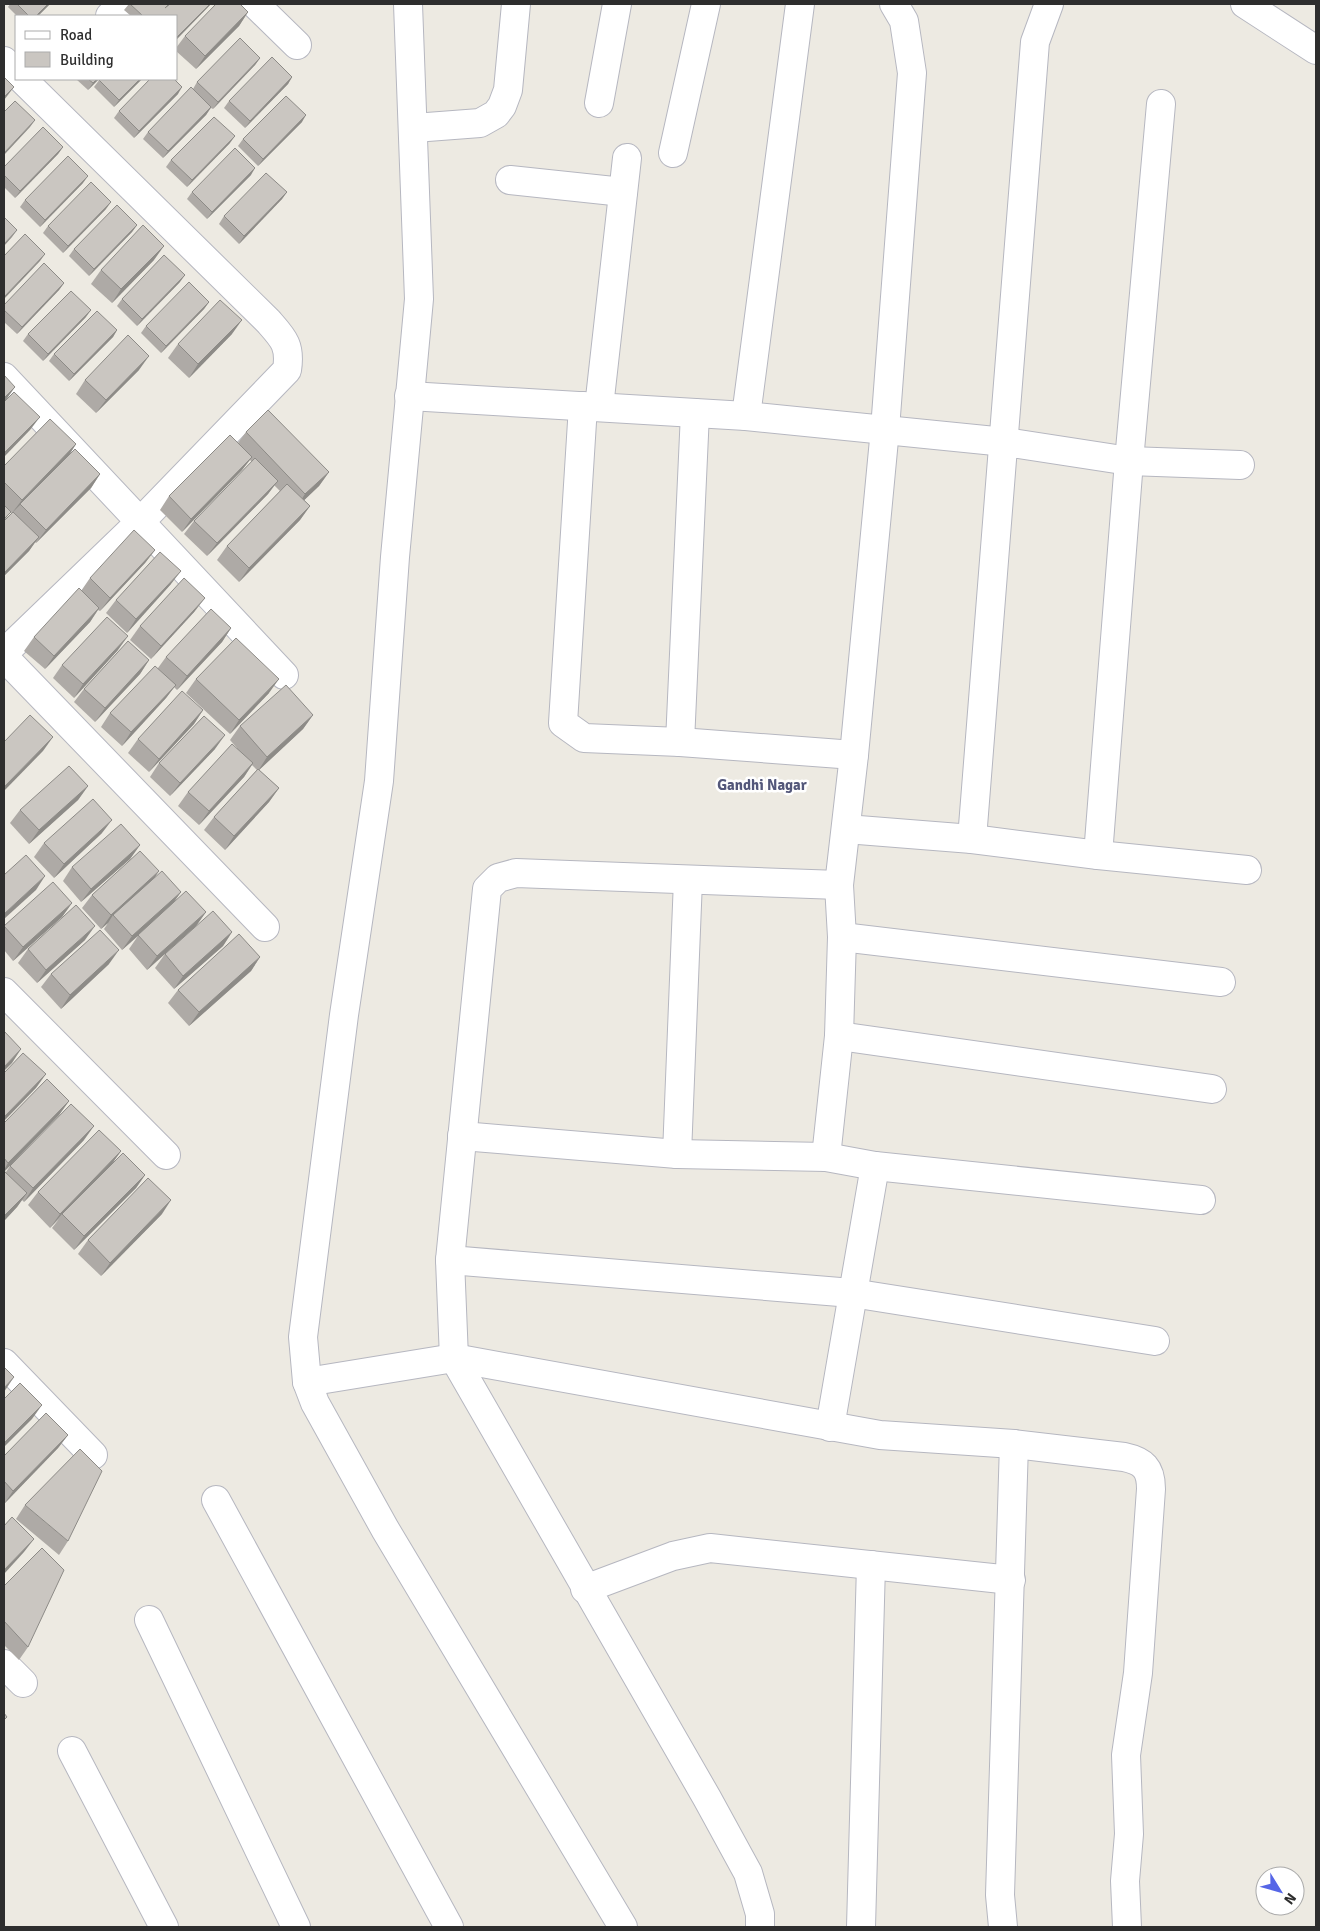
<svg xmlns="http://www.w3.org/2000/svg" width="1320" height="1931" viewBox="0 0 1320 1931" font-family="Signika,sans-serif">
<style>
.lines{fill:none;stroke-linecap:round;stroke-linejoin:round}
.street-casing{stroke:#b6b7c0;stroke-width:30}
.street{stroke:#fff;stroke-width:28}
.wall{fill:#aeaaa6;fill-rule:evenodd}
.shaded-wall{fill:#8d8b87}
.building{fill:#cac6c1;stroke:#8d8b87}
.labels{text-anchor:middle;stroke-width:5;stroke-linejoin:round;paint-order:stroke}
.neighbourhood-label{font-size:15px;font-weight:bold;fill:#53577a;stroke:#fff}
</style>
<rect width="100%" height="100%" fill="#edeae2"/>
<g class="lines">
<defs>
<g id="street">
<path d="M255,4L297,45"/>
<path d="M408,4L419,299L395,557L379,781L344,1015L303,1337L307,1382L315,1403L385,1529L623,1927"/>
<path d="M1245,4L1316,50"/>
<path d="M110,16L123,4"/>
<path d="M4,61L16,73"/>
<path d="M599,103L617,4"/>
<path d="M414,128L480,123L496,114L502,106L508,90L516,4"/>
<path d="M673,153L706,4"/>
<path d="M510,180L623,192"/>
<path d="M4,377L284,675"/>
<path d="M409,396L746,416L1005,442L1129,461L1240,465"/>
<path d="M583,406L563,723L584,738L680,742L854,755"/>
<path d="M599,407L627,158"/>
<path d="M746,416L800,4"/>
<path d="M4,653L140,522L287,370C291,345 283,338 268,321L22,79"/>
<path d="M4,657L265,927"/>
<path d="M680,742L695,413"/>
<path d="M846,829L972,839L1098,855L1247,870"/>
<path d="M972,839L1035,42L1049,4"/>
<path d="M1098,855L1129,461L1161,104"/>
<path d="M842,937L1221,982"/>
<path d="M4,992L166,1155"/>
<path d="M839,1036L1212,1089"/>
<path d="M462,1136L677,1154L826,1157L875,1166L1201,1200"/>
<path d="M677,1154L688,880"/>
<path d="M826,1157L839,1036L842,937L839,885L854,755L885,429L912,73L904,21L894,4"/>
<path d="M450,1260L852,1293L1155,1341"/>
<path d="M4,1363L93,1455"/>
<path d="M307,1382L454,1358L880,1435L1014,1444L1124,1457C1143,1461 1151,1468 1151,1489L1138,1673L1126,1755L1129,1834L1125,1881L1127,1927"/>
<path d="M830,1427L875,1166"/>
<path d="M216,1500L449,1927"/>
<path d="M585,1589L673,1556L710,1548L1011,1580"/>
<path d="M149,1620L296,1927"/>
<path d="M4,1664L23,1683"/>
<path d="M72,1751L164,1927"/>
<path d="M760,1927V1914L748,1873L707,1798L454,1358L450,1260L487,889L498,878L516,873L839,885"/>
<path d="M861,1927L871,1565"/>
<path d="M1003,1927L1000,1895L1014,1444"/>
</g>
</defs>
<use href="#street" class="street-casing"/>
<use href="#street" class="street"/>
</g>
<g class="wall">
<path d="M10,4H50L38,16H17L8,7Z"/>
<path d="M129,4H211L176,40V16H131L124,10Z"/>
<path d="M248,12L239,26L196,69L176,51V48L185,36Z"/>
<path d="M260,58L255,65L213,109L211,108L206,115L163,158L143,139L148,132L193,89L197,82Z"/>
<path d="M292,77L288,84L245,128L224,108L229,101Z"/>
<path d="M76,79H99L88,90Z"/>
<path d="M100,79H142L114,107L94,87Z"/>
<path d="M178,94L134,138L114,118L119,111Z"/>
<path d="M302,122L258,166L238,146L243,139Z"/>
<path d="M230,143L187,187L166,167L171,160Z"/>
<path d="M63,147L58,154L15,198L4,187V167Z"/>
<path d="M251,175L207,219L187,199L192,192Z"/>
<path d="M83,183L40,227L20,207L25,200Z"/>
<path d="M287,192L282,199L239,244L219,224L224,216Z"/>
<path d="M106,209L63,253L43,233L48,226Z"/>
<path d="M137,225L132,232L89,276L69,256L74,249Z"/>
<path d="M154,260L112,303L91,284L101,270Z"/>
<path d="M180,282L137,326L117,306L122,299Z"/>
<path d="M64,283L59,290L17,334L4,322V305Z"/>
<path d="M209,302L204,309L161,353L141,333L146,326Z"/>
<path d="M86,317L43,361L23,341L28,334Z"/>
<path d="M117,330L113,337L69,381L49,361L54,354Z"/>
<path d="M232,334L189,378L168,358L178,344Z"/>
<path d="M139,370L96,413L76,394L85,380Z"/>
<path d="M246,432L329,472L319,486L304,500L310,506L300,520L239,582L217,560L227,546L280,491L274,485L268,494L207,556L184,534L194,521L252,462L250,460L242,470L182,532L160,510L169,496L238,443Z"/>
<path d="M76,444L68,457L100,474L91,488L36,543L35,542L29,551L4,576V466ZM10,512L12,513L5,520Z"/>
<path d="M155,550L145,563L100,611L98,610L90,622L45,669L24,651L34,637L81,591L90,578Z"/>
<path d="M171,584L127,633L106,613L116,600Z"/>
<path d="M195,611L151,659L130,640L140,626Z"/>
<path d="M231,628L222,642L177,690L174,687L166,698L122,746L101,727L110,713L158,668L166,657Z"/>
<path d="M118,650L74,698L53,678L62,665Z"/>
<path d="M149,660L140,674L95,722L74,702L84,689Z"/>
<path d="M196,679L269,693L230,734L186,693Z"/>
<path d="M203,710L194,724L149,772L128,753L138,739Z"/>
<path d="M313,715L303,729L259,770L279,788L269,802L225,850L204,830L214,817L257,770L252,765L244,777L199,825L178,806L188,792L237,748L230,740L240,726Z"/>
<path d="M215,749L170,796L150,777L159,763Z"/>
<path d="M88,786L78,800L29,844L10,823L20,810Z"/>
<path d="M102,833L54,878L34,857L44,843Z"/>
<path d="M140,845L130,859L81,902L63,881L72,867Z"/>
<path d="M155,877L181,892L172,904L206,912L196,926L147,970L129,949L138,936L122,950L104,929L108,923L101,929L82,908L92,895Z"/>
<path d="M72,903L62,917L13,961L4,950V926Z"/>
<path d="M232,932L223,946L174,989L155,968L165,954Z"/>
<path d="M85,940L37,983L18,963L28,949Z"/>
<path d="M260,957L251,971L189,1026L168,1003L178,990Z"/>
<path d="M109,964L61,1009L41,987L51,974Z"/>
<path d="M69,1101L59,1115L4,1171L6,1172L10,1166L84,1140L24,1202L22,1200L17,1207L4,1221V1123Z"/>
<path d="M121,1151L114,1161L145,1175L136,1188L74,1250L52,1228L59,1219L50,1228L28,1205L38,1192Z"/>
<path d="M162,1214L101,1276L78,1254L88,1240Z"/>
<path d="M68,1435L58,1448L4,1504V1456Z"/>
<path d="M25,1505L68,1541L59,1555L16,1519Z"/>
<path d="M4,1586L28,1647L19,1660L4,1645Z"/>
</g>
<g class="shaded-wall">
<path d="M48,4H50L38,16H36Z"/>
<path d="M210,4H211L176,40V38Z"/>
<path d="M248,12L239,26L196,69L205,56Z"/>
<path d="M260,58L255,65L213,109L218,102Z"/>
<path d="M292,77L288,84L245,128L250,121Z"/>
<path d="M97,79H99L88,90L93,83Z"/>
<path d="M140,79H142L114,107L119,100Z"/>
<path d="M14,87L4,100V97Z"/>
<path d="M182,87L178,94L134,138L139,131Z"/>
<path d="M211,107L206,115L163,158L168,151Z"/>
<path d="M306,115L302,122L258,166L263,159Z"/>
<path d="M35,120L30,127L4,155V153Z"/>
<path d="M235,136L230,143L187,187L192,180Z"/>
<path d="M63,147L58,154L15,198L20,191Z"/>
<path d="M255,168L251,175L207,219L212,212Z"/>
<path d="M88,176L83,183L40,227L45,220Z"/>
<path d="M287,192L282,199L239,244L244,236Z"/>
<path d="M111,202L106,209L63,253L68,246Z"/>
<path d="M137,225L132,232L89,276L94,269Z"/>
<path d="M17,230L12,237L4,246V244Z"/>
<path d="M164,246L154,260L112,303L121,289Z"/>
<path d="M45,254L40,261L4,299V297Z"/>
<path d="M185,275L180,282L137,326L142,319Z"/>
<path d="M64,283L59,290L17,334L22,327Z"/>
<path d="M209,302L204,309L161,353L166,346Z"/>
<path d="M91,310L86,317L43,361L48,354Z"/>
<path d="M242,320L232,334L189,378L198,364Z"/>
<path d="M117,330L113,337L69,381L74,374Z"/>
<path d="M149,356L139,370L96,413L106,400Z"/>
<path d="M15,387L6,400L4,402V398Z"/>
<path d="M40,417L30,430L4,457V453Z"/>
<path d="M76,444L67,458L12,513L22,500Z"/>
<path d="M252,457L242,470L182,532L191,519Z"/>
<path d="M329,472L319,486L296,508L305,494Z"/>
<path d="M100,474L91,488L36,543L46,530Z"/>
<path d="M278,481L268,494L207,556L217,543Z"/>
<path d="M310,506L300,520L239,582L249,568Z"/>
<path d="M39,537L29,551L4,576V573Z"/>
<path d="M155,550L145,563L100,611L110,598Z"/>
<path d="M181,571L171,584L127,633L136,619Z"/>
<path d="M205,598L195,611L151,659L161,646Z"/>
<path d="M99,608L90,622L45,669L54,656Z"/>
<path d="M231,628L222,642L177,690L187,676Z"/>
<path d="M128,636L118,650L74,698L83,684Z"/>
<path d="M149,660L140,674L95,722L105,708Z"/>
<path d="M279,679L269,693L230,734L239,720Z"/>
<path d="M176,685L166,698L122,746L131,732Z"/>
<path d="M203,710L194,724L149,772L159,759Z"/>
<path d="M313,715L303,729L258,771L267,757Z"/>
<path d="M225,735L215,749L170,796L180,783Z"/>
<path d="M53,737L43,751L4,791V787Z"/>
<path d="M253,763L244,777L199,825L209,811Z"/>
<path d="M88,786L78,800L29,844L39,830Z"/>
<path d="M279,788L269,802L225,850L234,836Z"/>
<path d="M112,820L102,833L54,878L64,864Z"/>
<path d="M140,845L130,859L81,902L91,889Z"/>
<path d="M159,871L150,885L113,915L108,923L101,929L111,915Z"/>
<path d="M45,876L36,890L4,919V914Z"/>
<path d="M181,892L171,906L122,950L132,936Z"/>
<path d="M72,903L62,917L13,961L23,947Z"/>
<path d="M206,912L196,926L147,970L157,956Z"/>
<path d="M95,926L85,940L37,983L46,970Z"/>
<path d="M232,932L223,946L174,989L183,976Z"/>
<path d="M119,950L109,964L61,1009L70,995Z"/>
<path d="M260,957L251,971L189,1026L199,1012Z"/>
<path d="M21,1049L12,1063L4,1071V1067Z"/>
<path d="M46,1074L36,1088L4,1121V1117Z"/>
<path d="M69,1101L59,1115L4,1172V1170L8,1163Z"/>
<path d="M94,1126L84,1140L24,1202L33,1188Z"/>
<path d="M121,1151L111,1165L62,1214L50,1228L60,1214Z"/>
<path d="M145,1175L136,1188L74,1250L84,1236Z"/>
<path d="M27,1193L17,1207L4,1221V1216Z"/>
<path d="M171,1200L162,1214L101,1276L110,1263Z"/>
<path d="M14,1377L4,1392V1388Z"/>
<path d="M42,1405L32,1419L4,1447V1443Z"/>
<path d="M68,1435L58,1448L4,1504L13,1491Z"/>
<path d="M34,1539L24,1552L4,1574V1570Z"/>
</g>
<g class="building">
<path d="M17,4H48L36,16H29Z"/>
<path d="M130,4H169L165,8L170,4H210L176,38V16H143Z"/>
<path d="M216,4H240L248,12L205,56L185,36Z"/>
<path d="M240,38L260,58L218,102L197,82Z"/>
<path d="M272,57L292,77L250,121L229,101Z"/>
<path d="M4,77L14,87L4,97Z"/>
<path d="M88,79H97L93,83Z"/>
<path d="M100,79H140L119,100L99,80Z"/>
<path d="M150,79H174L182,87L139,131L119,111Z"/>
<path d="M191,87L211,107L168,151L148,132Z"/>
<path d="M286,96L306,115L263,159L243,139Z"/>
<path d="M15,101L35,120L4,153V112Z"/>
<path d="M214,117L235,136L192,180L171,160Z"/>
<path d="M43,127L63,147L20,191L4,175V167Z"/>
<path d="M235,148L255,168L212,212L192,192Z"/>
<path d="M68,156L88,176L45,220L25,200Z"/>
<path d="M266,173L287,192L244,236L224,216Z"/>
<path d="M91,182L111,202L68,246L48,226Z"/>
<path d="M117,205L137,225L94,269L74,249Z"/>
<path d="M4,217L17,230L4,244Z"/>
<path d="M143,225L164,246L121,289L101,270Z"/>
<path d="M25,234L45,254L4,297V256Z"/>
<path d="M164,255L185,275L142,319L122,299Z"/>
<path d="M44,263L64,283L22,327L4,310V305Z"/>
<path d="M189,282L209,302L166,346L146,326Z"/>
<path d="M71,291L91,310L48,354L28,334Z"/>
<path d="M220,300L242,320L198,364L178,344Z"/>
<path d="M97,311L117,330L74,374L54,354Z"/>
<path d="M128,335L149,356L106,400L85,380Z"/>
<path d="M4,375L15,387L4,398Z"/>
<path d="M14,392L40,417L4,453V402Z"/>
<path d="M268,410L329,472L305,494L246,432Z"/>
<path d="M50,419L76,444L22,500L4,482V466Z"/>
<path d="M230,435L252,457L191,519L169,496Z"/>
<path d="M75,449L100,474L46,530L20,504Z"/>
<path d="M255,458L278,481L217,543L194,521Z"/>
<path d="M287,484L310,506L249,568L227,546Z"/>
<path d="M4,505L11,512L4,519Z"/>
<path d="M13,512L39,537L4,573V521Z"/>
<path d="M134,530L155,550L110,598L90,578Z"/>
<path d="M160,552L181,571L136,619L116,600Z"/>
<path d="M184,578L205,598L161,646L140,626Z"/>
<path d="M79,588L99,608L54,656L34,637Z"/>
<path d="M211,609L231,628L187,676L166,657Z"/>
<path d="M107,617L128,636L83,684L62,665Z"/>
<path d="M236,638L279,679L239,720L196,679Z"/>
<path d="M128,641L149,660L105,708L84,689Z"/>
<path d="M155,666L176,685L131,732L110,713Z"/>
<path d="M286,685L313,715L267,757L240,726Z"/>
<path d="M182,691L203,710L159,759L138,739Z"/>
<path d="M30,715L53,737L4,787V742Z"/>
<path d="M204,716L225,735L180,783L159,763Z"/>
<path d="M232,744L253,763L209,811L188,792Z"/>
<path d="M69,766L88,786L39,830L20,810Z"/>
<path d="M258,769L279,788L234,836L214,817Z"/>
<path d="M93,799L112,820L64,864L44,843Z"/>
<path d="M121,824L140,845L91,889L72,867Z"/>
<path d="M140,851L159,871L111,915L92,895Z"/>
<path d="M26,855L45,876L4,914V875Z"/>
<path d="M162,871L181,892L132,936L113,915Z"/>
<path d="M53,882L72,903L23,947L4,926Z"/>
<path d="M186,891L206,912L157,956L138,935Z"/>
<path d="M76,905L95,926L46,970L28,949Z"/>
<path d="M213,911L232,932L183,976L165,954Z"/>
<path d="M100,930L119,950L70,995L51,974Z"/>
<path d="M239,934L260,957L199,1012L178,990Z"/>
<path d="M4,1031L21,1049L4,1067Z"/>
<path d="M23,1053L46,1074L4,1117V1073Z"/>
<path d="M47,1079L69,1101L8,1163L4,1158V1123Z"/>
<path d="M71,1104L94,1126L33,1188L10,1166Z"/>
<path d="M99,1130L121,1151L60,1214L38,1192Z"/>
<path d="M123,1153L145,1175L84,1236L62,1214Z"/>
<path d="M4,1171L27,1193L4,1216Z"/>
<path d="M148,1178L171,1200L110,1263L88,1240Z"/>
<path d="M4,1367L14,1377L4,1388Z"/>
<path d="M20,1383L42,1405L4,1443V1399Z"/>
<path d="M46,1413L68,1435L13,1491L4,1481V1456Z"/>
<path d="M80,1449L102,1471L68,1541L25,1505Z"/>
<path d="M12,1517L34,1539L4,1570V1526Z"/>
<path d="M42,1548L64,1570L28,1647L4,1621V1586Z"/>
<path d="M4,1713L7,1717L4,1720Z"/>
</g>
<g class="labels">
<g class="neighbourhood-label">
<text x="762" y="790">Gandhi Nagar</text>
</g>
</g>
<rect width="1320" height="1931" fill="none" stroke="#2e2e2e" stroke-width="10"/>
<rect x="15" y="15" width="162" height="65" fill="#ffffff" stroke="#ababab"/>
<rect x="25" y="31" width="25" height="8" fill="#ffffff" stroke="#ababab"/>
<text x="60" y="40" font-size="15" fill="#2e2e2e">Road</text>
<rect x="25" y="52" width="25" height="15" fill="#cac6c1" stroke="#ababab"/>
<text x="60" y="65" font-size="15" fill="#2e2e2e">Building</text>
<g transform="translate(1280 1891) rotate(127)"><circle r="24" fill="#ffffff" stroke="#ababab"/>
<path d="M0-4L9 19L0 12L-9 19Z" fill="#5666e7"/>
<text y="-8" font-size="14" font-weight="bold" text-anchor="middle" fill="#2e2e2e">N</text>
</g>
</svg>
